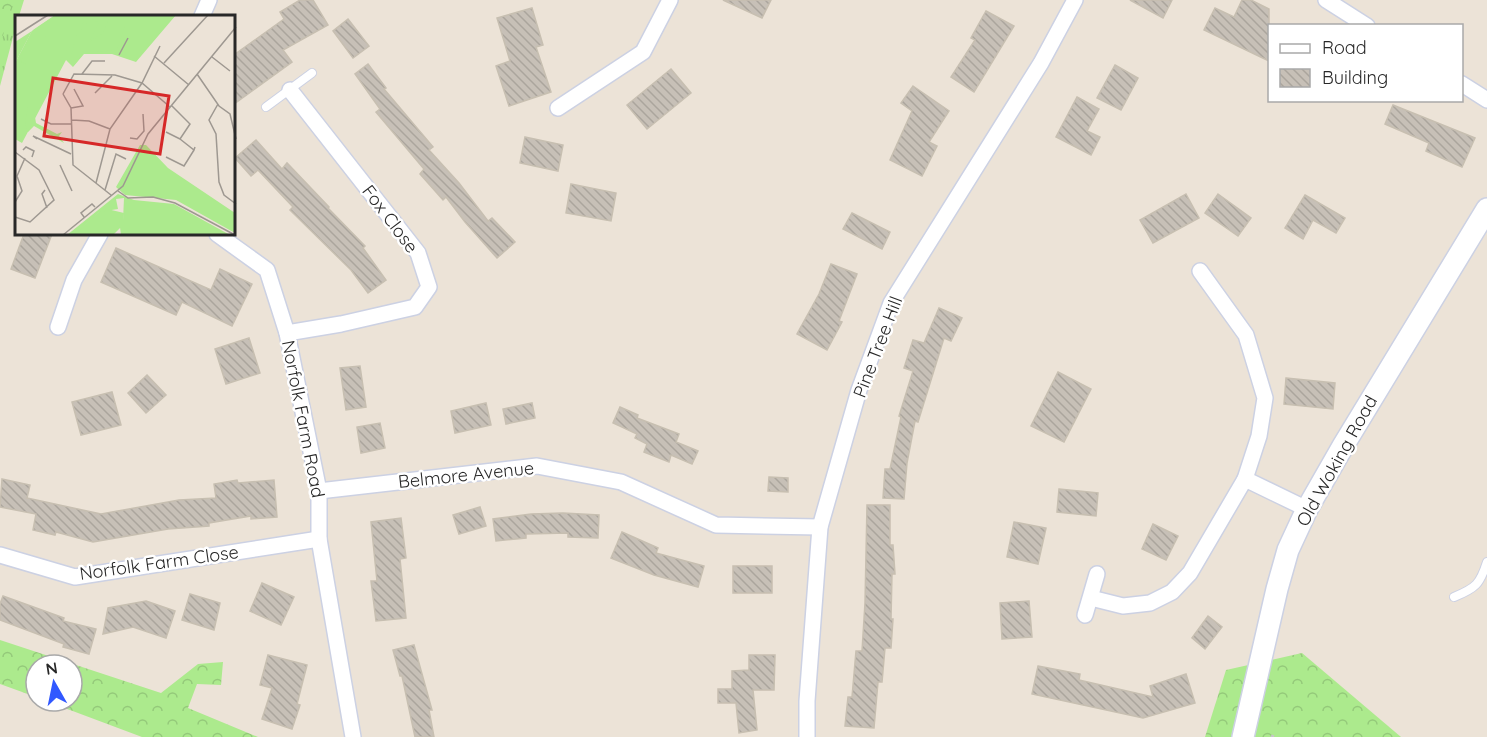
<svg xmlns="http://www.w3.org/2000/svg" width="1487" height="737" viewBox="0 0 1487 737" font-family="Quicksand,sans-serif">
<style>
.grass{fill:url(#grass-tufts)}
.forest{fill:url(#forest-crowns)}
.building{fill:url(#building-back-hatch);stroke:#c7bfb1;stroke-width:1.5}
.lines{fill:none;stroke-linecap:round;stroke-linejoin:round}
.lane-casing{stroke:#ccd1e3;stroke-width:10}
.street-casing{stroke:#ccd1e3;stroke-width:18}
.secondary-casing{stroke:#ccd1e3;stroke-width:24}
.path{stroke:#c7c7c7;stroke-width:3;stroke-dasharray:4.5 3;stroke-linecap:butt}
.lane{stroke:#fff;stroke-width:8}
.street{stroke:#fff;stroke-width:15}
.secondary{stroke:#fff;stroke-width:21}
.labels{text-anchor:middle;stroke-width:5;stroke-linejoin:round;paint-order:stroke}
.street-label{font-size:18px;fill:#282828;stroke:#fff}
.inset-road{fill:none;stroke:#9e9891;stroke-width:1.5}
.view{fill:#d62828;fill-opacity:0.15;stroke:#d62828;stroke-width:3}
.inset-edge{fill:none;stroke:#282828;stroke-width:3}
</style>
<defs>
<pattern id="grass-tufts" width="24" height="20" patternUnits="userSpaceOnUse" patternTransform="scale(1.5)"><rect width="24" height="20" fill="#acea8d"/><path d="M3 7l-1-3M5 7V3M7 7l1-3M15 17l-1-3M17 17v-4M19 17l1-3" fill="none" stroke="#94c97a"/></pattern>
<pattern id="forest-crowns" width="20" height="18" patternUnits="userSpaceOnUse" patternTransform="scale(1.5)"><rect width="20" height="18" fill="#acea8d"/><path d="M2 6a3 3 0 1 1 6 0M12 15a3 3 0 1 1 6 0" fill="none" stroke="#94c97a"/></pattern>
<pattern id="building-back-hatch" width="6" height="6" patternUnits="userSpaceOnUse" patternTransform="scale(1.5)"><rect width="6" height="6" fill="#c7c0b7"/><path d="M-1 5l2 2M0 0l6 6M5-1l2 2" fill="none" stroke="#aba59d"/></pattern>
</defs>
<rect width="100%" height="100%" fill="#ece3d7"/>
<path class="grass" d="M0,0H24L19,16H16V26L0,86Z"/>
<g class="forest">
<path d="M0,0H13L0,46Z"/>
<path d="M0,640L161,693L198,664L223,662L221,685L197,684L188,708L258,737H142L46,701H72V665H36V697L0,684Z"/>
<path d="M1302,653L1401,737H1205L1226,670Z"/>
</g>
<g class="building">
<path d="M300,0H313L328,25L283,50L292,62L234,104V55L284,19L280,12Z"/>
<path d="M723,0H771L762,18Z"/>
<path d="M1130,0H1172L1163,18Z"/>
<path d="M1242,0H1251L1269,9V61L1204,30L1215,8L1234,17Z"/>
<path d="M532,8L543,45L536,47L551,92L509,106L496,66L510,61L497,18Z"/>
<path d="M986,11L1014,26L974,92L951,77L975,40L971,38Z"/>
<path d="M348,19L369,46L353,58L333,31Z"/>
<path d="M368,64L386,88L384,89L433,147L429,150L459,183L488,221L492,218L515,242L497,258L465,222L446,197L443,200L420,174L424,169L376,112L380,109L355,74Z"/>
<path d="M1115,65L1138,78L1121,110L1097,98Z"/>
<path d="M671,69L691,93L647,129L627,105Z"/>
<path d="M913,86L949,111L929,142L937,146L922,176L890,160L912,111L901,103Z"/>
<path d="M1077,97L1099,109L1087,131L1100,137L1091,155L1056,137Z"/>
<path d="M1393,105L1475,138L1462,167L1426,151L1429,143L1385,124Z"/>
<path d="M525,137L563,145L558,171L520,163Z"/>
<path d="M256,140L282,169L287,163L329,207L328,208L365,246L363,248L386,280L368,293L351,270L290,210L293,207L258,170L251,176L235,158Z"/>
<path d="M571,184L616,193L611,221L566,213Z"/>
<path d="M1186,194L1199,218L1153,243L1140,220Z"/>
<path d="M1218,194L1251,218L1238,236L1205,213Z"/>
<path d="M1305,195L1345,218L1336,233L1313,220L1303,239L1285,228Z"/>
<path d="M852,213L890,232L882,249L843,229Z"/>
<path d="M24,234H52L35,278L11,269Z"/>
<path d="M116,248L211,290L220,269L252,284L232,326L182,302L176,315L101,282Z"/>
<path d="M831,264L857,274L839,321L842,322L827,350L797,334L819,294Z"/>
<path d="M939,308L962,318L951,341L944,338L918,422L915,421L907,463L904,499L883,498L885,469H890L901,417L899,416L913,371L904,368L913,340L924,343Z"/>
<path d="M249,338L260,373L226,384L215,349Z"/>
<path d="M360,366L366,407L346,410L340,368Z"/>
<path d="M1058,372L1091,389L1064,442L1031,426Z"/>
<path d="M147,375L166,395L146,413L128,393Z"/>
<path d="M1286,378L1335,383L1333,409L1284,404Z"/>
<path d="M112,392L121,425L81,435L72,402Z"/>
<path d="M486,403L491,425L455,433L451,411Z"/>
<path d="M532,403L535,418L506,424L503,409Z"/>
<path d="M620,407L638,415L637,418L679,434L676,442L698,451L692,464L671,455L669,462L644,452L647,444L635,438L637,434L613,423Z"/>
<path d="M380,423L385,448L361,453L357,427Z"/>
<path d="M769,477L788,478V492L768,491Z"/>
<path d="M2,479L30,485L27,498L101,514L179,500L216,498L214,484L237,480L238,483L274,480L277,517L251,519V516L209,523V526L168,529L93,542L56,532L55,535L33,530L36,514L0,507Z"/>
<path d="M1059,489L1098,493L1096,516L1057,512Z"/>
<path d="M867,505H890V545H893L895,574H892L891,619H893L891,648H885L882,682H878L874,728L845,726L848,697H852L856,651H862L865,603Z"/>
<path d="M480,507L486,526L459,534L453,515Z"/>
<path d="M563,513L599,515L598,538L568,537V533L526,534V538L496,541L493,519L531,514Z"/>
<path d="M401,518L406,558L400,559L406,618L376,621L371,581H377L371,522Z"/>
<path d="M1014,522L1046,528L1038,564L1007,557Z"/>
<path d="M1153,524L1178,536L1166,560L1142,549Z"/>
<path d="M622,532L658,548L656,553L704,566L698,587L654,575L611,558Z"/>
<rect x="733" y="566" width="39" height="27"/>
<path d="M262,583L294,597L281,625L250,611Z"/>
<path d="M190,594L220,603L214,630L182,620Z"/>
<path d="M3,596L64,618L63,621L96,629L89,654L63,647L64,644L0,620V604Z"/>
<path d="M146,601L175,611L166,638L133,627L103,634L108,608Z"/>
<path d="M1029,601L1032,637L1002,639L1000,603Z"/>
<path d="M1208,616L1222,627L1205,649L1192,638Z"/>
<path d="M414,645L432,710H429L434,737H415L402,676H400L393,650Z"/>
<path d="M268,655L307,665L297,704L300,705L292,729L262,719L272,688L260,685Z"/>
<path d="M749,655H775L774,690H753L757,730L739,733L736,703H718V689H732V671L749,670Z"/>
<path d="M1038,666L1080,674L1079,680L1153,697L1150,686L1186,674L1195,703L1143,718L1032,694Z"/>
</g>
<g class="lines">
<defs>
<g id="lane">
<path d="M266,107L312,73"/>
<path d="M1454,597C1476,588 1480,584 1487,562"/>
</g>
<g id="street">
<path d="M1326,0L1367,26"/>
<path d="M202,16L209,0"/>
<path d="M1462,84L1487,100"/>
<path d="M558,108L643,52L670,0"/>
<path d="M217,234L267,270L287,333L319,491V539L353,737"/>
<path d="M58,327L74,280L100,234"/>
<path d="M287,333L341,324L415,307L429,287L418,253L290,90"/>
<path d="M1245,479L1307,509"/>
<path d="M319,491L537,466L621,482L716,525L820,527"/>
<path d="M0,555L75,577L319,539"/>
<path d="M1091,598L1123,606L1150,603L1172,592L1190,573L1245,479L1259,436L1265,398L1246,335L1200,271"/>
<path d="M1085,615L1097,574"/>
<path d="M807,737V701L820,527L859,390L891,303L1041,63L1075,0"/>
</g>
<path id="secondary" d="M1243,737L1277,589L1288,550L1307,509L1343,446L1487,209"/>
</defs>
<use href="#lane" class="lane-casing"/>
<use href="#street" class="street-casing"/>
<use href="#secondary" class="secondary-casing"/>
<path class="path" d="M1271,736L1274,737"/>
<use href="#lane" class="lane"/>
<use href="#street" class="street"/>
<use href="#secondary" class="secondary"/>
</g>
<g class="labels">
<g class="street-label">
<text transform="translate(390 219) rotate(53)" y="6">Fox Close</text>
<text transform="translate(878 347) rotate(-69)" y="6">Pine Tree Hill</text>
<text transform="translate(303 419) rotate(79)" y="6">Norfolk Farm Road</text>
<text transform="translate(1337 461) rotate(-61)" y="6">Old Woking Road</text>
<text transform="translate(466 475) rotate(-6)" y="6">Belmore Avenue</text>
<text transform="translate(159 563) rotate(-8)" y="6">Norfolk Farm Close</text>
</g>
</g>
<g transform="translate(15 15)">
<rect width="220" height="220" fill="#ece3d7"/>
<path d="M41,0H161L121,47L97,39H69L58,52L51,45L7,128L0,124V48L17,16ZM88,193L109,198L108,205H105L107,211L98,220H65L62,217Z" fill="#acea8d"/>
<path d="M40,0H54L8,42L6,47L11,49L0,61V50L18,15ZM75,0L95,1L88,18L74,27L84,8L76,3L61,21V16ZM110,10L102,35L82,37ZM60,29L55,42H65L59,50L51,44L42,56L20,102L21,108L42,119L47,117L44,121L49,128L19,111L13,117L10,108L13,92L52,35ZM125,130H131L153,153L220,198V218L161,185L110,180L101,172ZM103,179L119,185L159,189L215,220H106L104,205H108L109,183L101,184L103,194L84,197L63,217L65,220H52Z" fill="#acea8d"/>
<path d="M17,16L0,48V27Z" fill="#acea8d"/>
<path class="inset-road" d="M0,21L33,0M104,40L113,23M139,41L174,70M197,42L215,56M149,48L193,0M67,59L77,46H90M182,59L204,91L215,99L221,124M80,78L97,61M48,79L59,59L100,60L127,68L155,92M48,79L56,93L58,150L96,180M203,89L194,105L201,119L204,167L209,180L221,189M56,93L68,91L59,74M26,104L36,109H56M57,105L74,106L95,114M151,117L165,124L175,109L157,91M115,123L122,124L129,116L128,99M22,124L18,121L56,139M165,124L179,135L180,132M8,135L11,132L19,136L17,142M0,137L24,155L39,185L15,207L0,202M151,142L169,151L179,135M45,150L57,176M2,161L10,143M81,168L95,114L127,68L145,31M30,175L27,179L32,193M90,175L101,139L111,144M103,176L113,183L138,182L160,188L220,220M0,187L7,176L2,161M69,202L66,198L77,189L80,192M48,220L108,171L133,119L221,12"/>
<path class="view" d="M38,63L154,81L145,139L29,121Z"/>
<rect width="220" height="220" class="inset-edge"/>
</g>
<rect x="1268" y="24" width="195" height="78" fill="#ffffff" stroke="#a9a9a9" stroke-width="1.5"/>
<rect x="1280" y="44" width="30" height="9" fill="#ffffff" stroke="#a9a9a9" stroke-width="1.5"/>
<text x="1322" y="54" font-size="18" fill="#282828">Road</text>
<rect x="1280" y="69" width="30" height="18" fill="url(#building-back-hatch)" stroke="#a9a9a9" stroke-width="1.5"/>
<text x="1322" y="84" font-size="18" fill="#282828">Building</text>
<g transform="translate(54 683) rotate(351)"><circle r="28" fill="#ffffff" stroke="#a9a9a9" stroke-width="1.5"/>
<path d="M0-4.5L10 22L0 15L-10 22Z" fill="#3158ff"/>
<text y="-9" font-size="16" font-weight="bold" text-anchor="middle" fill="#282828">N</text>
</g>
</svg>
